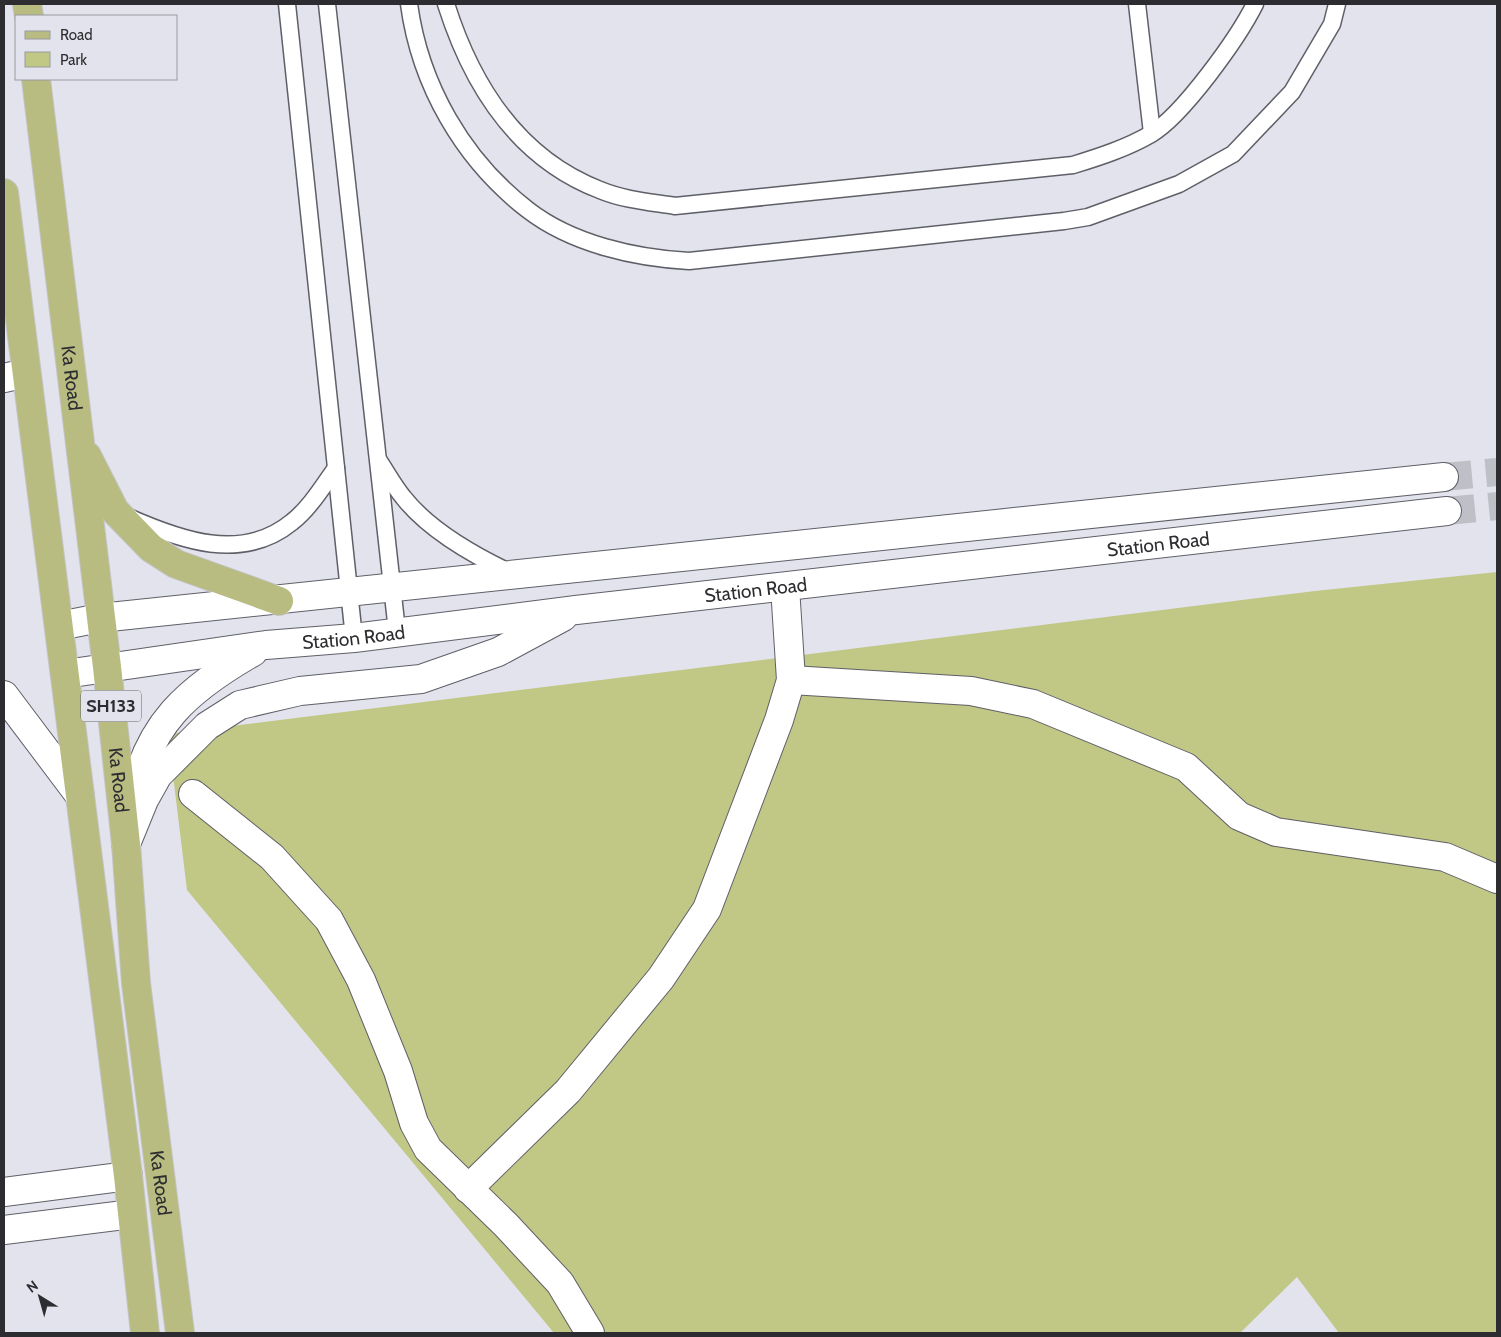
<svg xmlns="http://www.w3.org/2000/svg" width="1501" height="1337" viewBox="0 0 1501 1337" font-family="Cabin,sans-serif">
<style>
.green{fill:#c1c785}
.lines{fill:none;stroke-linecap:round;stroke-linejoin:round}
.tertiary-tunnel{stroke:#bfbfc7;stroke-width:28;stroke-dasharray:28 14;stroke-linecap:butt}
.service-casing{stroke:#5f5f68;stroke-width:19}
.minor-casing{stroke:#5f5f68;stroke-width:30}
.tertiary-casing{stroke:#5f5f68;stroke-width:30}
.primary-casing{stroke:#c4c4c5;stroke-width:30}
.service{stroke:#fff;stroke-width:16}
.minor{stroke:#fff;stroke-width:28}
.tertiary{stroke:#fff;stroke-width:28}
.primary{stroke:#b8bc81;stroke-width:28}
.labels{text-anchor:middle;stroke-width:4;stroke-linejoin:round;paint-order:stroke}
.shield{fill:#e3e3ed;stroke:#646469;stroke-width:1}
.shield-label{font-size:18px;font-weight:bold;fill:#2d2d31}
.street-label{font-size:19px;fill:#2d2d31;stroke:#e3e3ed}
</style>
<rect width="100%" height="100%" fill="#e3e3ed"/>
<path class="green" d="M1497,572V1333H1339L1297,1277L1240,1333H554L187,890L168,734L1315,591Z"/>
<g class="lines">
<g class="tertiary-tunnel">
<path d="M1444,477L1497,472"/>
<path d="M1447,511L1497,506"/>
</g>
<defs>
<g id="service">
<path d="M287,4L354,638"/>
<path d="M327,4L397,631"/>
<path d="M409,4C420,85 463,160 528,210C572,244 635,258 689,261L1064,221L1088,217L1179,184L1233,154L1292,92L1332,24L1337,4"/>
<path d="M446,4C472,86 517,158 600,190C624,200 650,202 675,206L1073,165C1099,157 1127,148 1151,134C1183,115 1238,38 1255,4"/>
<path d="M1137,4L1152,133"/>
<path d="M379,461C387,473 394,486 403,497C428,529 475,556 511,573"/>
<path d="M128,517C180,540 242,563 292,522C310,508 323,486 336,468"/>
</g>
<g id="minor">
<path d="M4,378L26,373"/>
<path d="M791,680L971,691L1033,704L1186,767L1239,816L1276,832L1445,857L1497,879"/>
<path d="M4,695L80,796"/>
<path d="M193,794L272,857L329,920L361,980L398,1071L414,1123L428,1149L506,1225L560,1283L590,1333"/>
<path d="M468,1189L568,1091L661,978L707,909L779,720L791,680L785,587"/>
</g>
<g id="tertiary">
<path d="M59,626L100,618L1444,477"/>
<path id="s1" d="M65,674L266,645L354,638L576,610L1447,511"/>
<path d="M132,802C147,724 187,690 253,652"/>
<path d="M126,844L144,800L158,775L207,726L240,705L300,691L421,679L498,652L563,617"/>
<path d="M4,1192L128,1176"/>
<path d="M4,1230L132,1214"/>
</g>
<g id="primary">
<path d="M27,4L29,16"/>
<path id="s2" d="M36,79L107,667L126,844L136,983L180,1333"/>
<path d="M4,193L128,1176L145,1333"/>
<path d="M87,456L115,511L151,548L176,564L279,601"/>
</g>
</defs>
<use href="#service" class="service-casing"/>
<use href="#minor" class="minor-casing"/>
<use href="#tertiary" class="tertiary-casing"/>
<use href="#primary" class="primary-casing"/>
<use href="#service" class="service"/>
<use href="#minor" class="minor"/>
<use href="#tertiary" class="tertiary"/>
<use href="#primary" class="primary"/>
</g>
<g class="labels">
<rect class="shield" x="81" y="690.5" width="60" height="31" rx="4"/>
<g class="shield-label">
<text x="111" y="712">SH133</text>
</g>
<g class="street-label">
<text dy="7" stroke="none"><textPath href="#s2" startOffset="301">Ka Road</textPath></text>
<text dy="7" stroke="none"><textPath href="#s1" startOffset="1101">Station Road</textPath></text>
<text dy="7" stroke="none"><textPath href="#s1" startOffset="696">Station Road</textPath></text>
<text dy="7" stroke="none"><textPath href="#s1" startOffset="291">Station Road</textPath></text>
<text dy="7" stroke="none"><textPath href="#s2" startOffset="706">Ka Road</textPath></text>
<text dy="7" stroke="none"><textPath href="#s2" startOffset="1111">Ka Road</textPath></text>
</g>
</g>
<rect width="1501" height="1337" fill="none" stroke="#2d2d31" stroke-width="10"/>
<rect x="15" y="15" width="162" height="65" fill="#e3e3ed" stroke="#9a9aa2"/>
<rect x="25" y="31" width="25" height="8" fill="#b8bc81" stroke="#9a9aa2"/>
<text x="60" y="40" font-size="15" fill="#2d2d31">Road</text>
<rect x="25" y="52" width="25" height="15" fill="#c1c785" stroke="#9a9aa2"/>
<text x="60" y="65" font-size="15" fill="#2d2d31">Park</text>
<g transform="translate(40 1297) rotate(323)" stroke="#e3e3ed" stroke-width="4" paint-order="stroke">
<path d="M0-4L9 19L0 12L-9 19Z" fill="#2d2d31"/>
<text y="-8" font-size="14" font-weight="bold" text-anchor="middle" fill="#2d2d31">N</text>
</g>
</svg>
